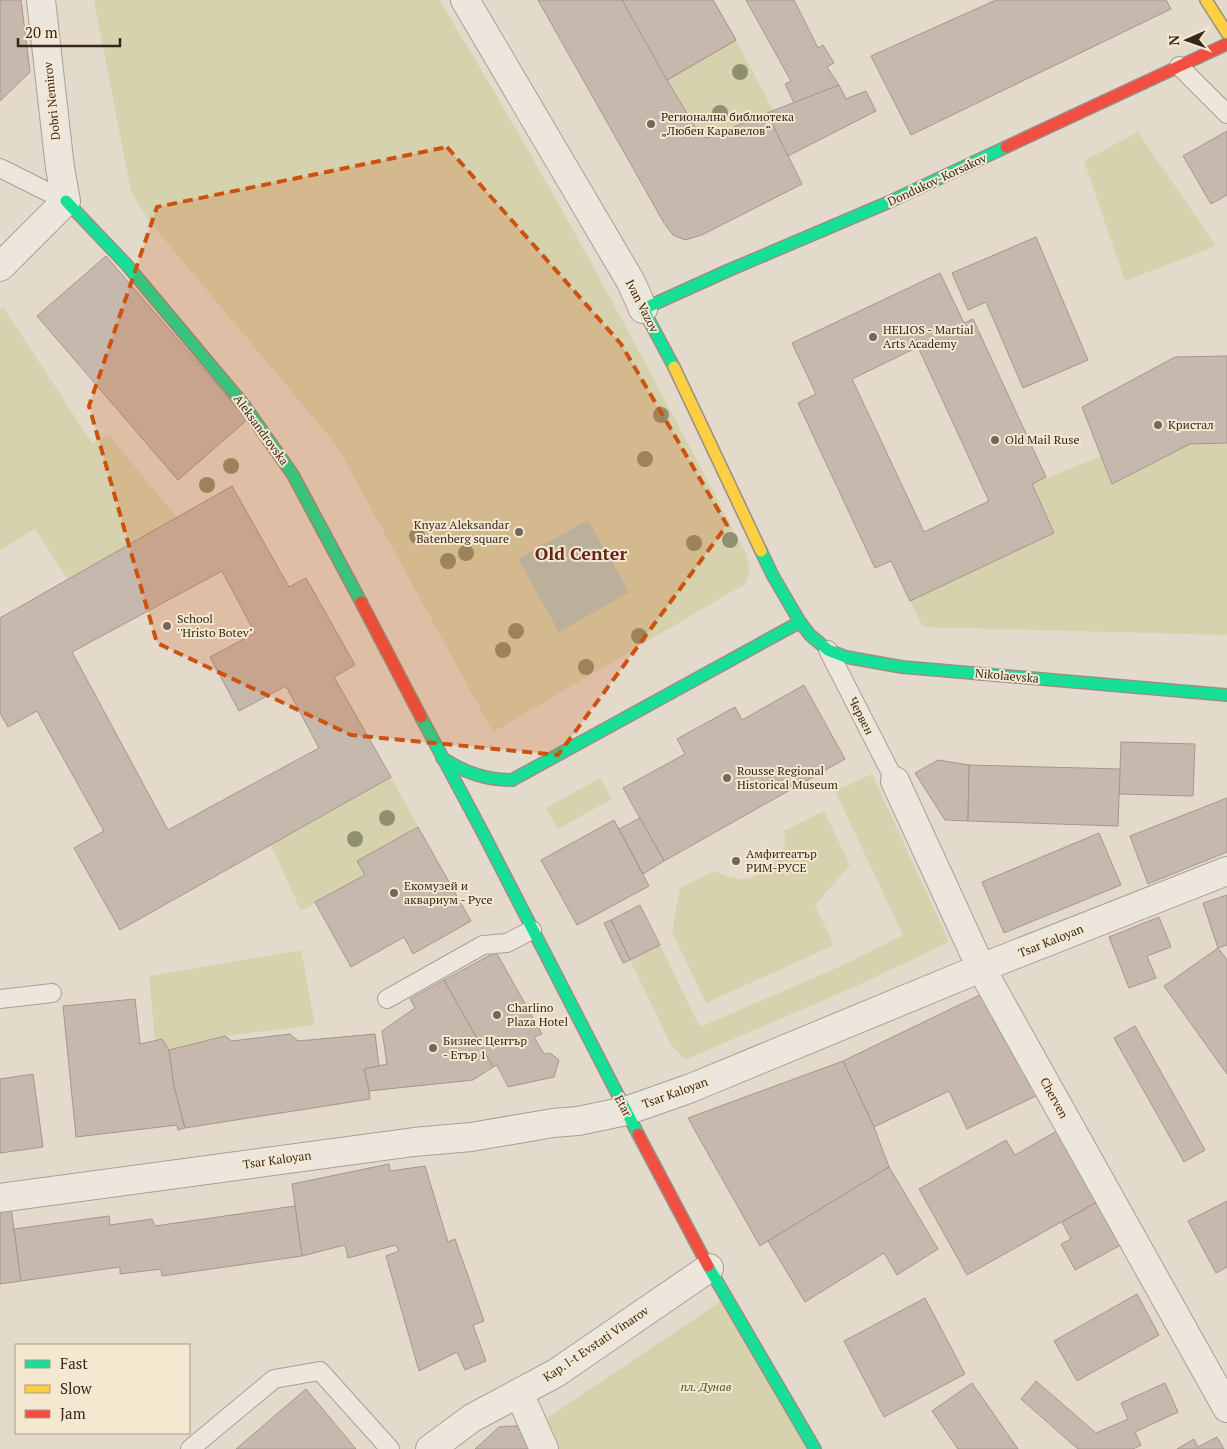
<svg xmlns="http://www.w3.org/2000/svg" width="1227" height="1449" viewBox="0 0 1227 1449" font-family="'PT Serif',serif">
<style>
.green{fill:#d6d2ae}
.water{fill:#b7c8bc}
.building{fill:#c7b8ad;stroke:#a4968b;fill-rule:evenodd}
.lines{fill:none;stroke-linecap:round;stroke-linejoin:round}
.lane-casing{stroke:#a99f95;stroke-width:20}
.street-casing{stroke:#a99f95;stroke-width:30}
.fast-casing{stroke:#988f85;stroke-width:14}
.slow-casing{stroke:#988f85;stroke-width:14}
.jam-casing{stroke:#988f85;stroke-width:14}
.lane{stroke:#ece6dd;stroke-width:18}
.street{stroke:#ece6dd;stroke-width:28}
.fast{stroke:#16e098;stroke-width:11}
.slow{stroke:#ffcf43;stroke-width:11}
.jam{stroke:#f24e42;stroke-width:11}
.tree{fill:#909070}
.marked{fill:#cd520f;fill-opacity:0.2;stroke:#cd520f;stroke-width:4;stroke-dasharray:10 6;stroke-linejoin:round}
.poi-dot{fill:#74665a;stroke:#f5e8d1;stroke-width:2}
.labels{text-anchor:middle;stroke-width:4;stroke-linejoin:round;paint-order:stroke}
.street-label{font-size:12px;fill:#37271d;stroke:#f5e8d1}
.poi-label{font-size:12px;fill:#37271d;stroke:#f5e8d1;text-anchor:start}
.park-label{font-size:12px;font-style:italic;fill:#4c5424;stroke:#f5e8d1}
.district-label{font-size:18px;font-weight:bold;fill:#64251c;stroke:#f5e8d1}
</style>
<rect width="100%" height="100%" fill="#e4dacc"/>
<g class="green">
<path d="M94,0H439C550,180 648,367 746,554L750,570L745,584L493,732L337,446L150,222L131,192Z"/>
<path d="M736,40L773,110L708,138L700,135L667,80Z"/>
<path d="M1138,132L1216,246L1125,281L1084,161Z"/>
<path d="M3,307L92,443L109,435L177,518L68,580L35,529L0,550V310Z"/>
<path d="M1227,443V635L923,627L910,601L1054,533L1032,484L1101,456L1113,484L1190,444Z"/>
<path d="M872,774L949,942L852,988L687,1059L683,1058L671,1045L630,960L660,945L700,1027L841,966L903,935L835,791Z"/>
<path d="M391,777L418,827L358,861L365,875L301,911L271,845Z"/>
<path d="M600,778L612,799L558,829L546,808Z"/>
<path d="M824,811L850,865L815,905L834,945L706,1003L672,932L680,888L714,871C723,875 734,880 745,879C760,878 782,859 785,843C785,840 785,835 784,831Z"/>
<path d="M301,950L315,1025L225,1036L169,1050L162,1039L155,1040L149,976Z"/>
<path d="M726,1298L815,1449H544L535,1426Z"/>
</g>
<path class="water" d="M588,520L629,592L559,632L518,559Z"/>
<g class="building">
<path d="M0,0H21L30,72L0,101Z"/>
<path d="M538,0H713L736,40L667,80L700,135L708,138L767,113L802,184L702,235L685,240L673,235L664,223Z"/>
<path d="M622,0H713L736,40L667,80Z"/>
<path d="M746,0H794L818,48L823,45L834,63L827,67L839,85L794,103L785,84L791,81Z"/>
<path d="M996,0H1166L1171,9L911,135L871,56Z"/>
<path d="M839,85L846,99L866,91L876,111L788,156L767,113Z"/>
<path d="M1227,131V195L1211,204L1183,156Z"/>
<path d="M1036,237L1088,360L1023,388L986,302L968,310L952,273Z"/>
<path d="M106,256L247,420L178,480L37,316Z"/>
<path d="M940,273L964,323L973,319L1046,477L1032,484L1054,533L910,601L891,561L875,568L798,403L816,394L792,343ZM918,347L989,501L924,532L852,379Z"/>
<path d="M1227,356V443L1190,444L1112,484L1082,407L1175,357Z"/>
<path d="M232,486L289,587L306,578L355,665L334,677L391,777L120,930L74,848L104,831L37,711L8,727L0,713V618ZM222,571L255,633L210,657L239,711L286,686L319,748L168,830L72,652Z"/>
<path d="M804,685L845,759L664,861L623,788L685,754L677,739L735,707L742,720Z"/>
<path d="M1121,742L1195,744L1193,796L1119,794Z"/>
<path d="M938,760L969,765L968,821L945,820L915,773Z"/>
<path d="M969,765L1120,769L1118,826L968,821Z"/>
<path d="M1227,798V852L1148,884L1130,836Z"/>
<path d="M640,818L664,861L643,874L619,829Z"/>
<path d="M614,820L649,886L577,925L541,860Z"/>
<path d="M418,827L471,921L413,954L404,937L351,967L315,902L365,875L357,861Z"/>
<path d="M1099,833L1121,885L1004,933L982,882Z"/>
<path d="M1227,895V945L1218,948L1203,903Z"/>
<path d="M640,905L660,945L630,960L611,920Z"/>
<path d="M1159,917L1171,947L1147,956L1156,978L1129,988L1109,937Z"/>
<path d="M611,920L630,960L623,963L604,923Z"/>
<path d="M1218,948L1227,960V1074L1164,986Z"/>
<path d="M496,952L542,1034L534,1037L544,1054L550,1053L559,1060L554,1077L508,1087L497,1065L493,1067L444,980Z"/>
<path d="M444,980L493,1067L473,1080L369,1091L364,1069L387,1064L382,1031L415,1008L410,999Z"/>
<path d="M988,991L1038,1095L967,1129L949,1091L874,1127L843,1061Z"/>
<path d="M135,999L140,1044L162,1039L169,1050L174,1086L185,1128L178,1130L177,1125L76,1137L63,1006Z"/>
<path d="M1135,1026L1205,1150L1184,1162L1114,1038Z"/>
<path d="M290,1034L298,1041L375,1034L379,1066L364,1069L369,1091L370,1099L185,1128L174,1086L169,1050L225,1036L232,1041Z"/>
<path d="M843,1061L874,1127L889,1167L760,1246L688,1118Z"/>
<path d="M33,1074L43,1147L0,1153V1079Z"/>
<path d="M1064,1127L1104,1198L967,1275L919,1189L1006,1140L1015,1155Z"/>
<path d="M389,1164L390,1171L425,1166L448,1242L455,1239L484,1321L473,1325L486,1361L465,1370L457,1352L419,1371L386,1256L399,1251L396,1245L348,1258L345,1245L302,1256L292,1184Z"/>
<path d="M889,1167L938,1249L897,1275L884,1253L805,1302L768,1241Z"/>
<path d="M1104,1198L1128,1241L1075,1270L1061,1244L1071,1239L1062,1222Z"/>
<path d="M10,1200L21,1281L0,1284V1201Z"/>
<path d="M1227,1201V1267L1216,1273L1188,1221Z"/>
<path d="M295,1206L302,1256L162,1276L161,1269L120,1274V1267L21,1281L14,1229L109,1216L110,1225L152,1219L155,1226Z"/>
<path d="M1137,1294L1159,1335L1077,1381L1054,1341Z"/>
<path d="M925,1298L965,1374L884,1417L844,1341Z"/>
<path d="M1036,1381L1096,1433L1128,1419L1121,1403L1165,1383L1178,1412L1135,1432L1141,1445L1133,1449H1078L1021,1399Z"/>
<path d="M972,1383L1018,1449H958L932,1411Z"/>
<path d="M306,1389L356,1449H236Z"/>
<path d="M529,1425L538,1449H475L499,1427Z"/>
<path d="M1217,1437L1224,1449H1177L1194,1439L1198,1447Z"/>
</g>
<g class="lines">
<defs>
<g id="lane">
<path d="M1179,66L1227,114"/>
<path d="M0,168L66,201"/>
<path d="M828,650L895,781"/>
<path d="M0,999L52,993"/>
<path d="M387,999L483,945L507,943L532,930"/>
<path d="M190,1449L274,1379L320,1371L390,1449"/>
</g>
<g id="street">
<path d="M465,0L631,282L643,309"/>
<path d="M0,267L66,201L60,168L41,0"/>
<path d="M895,781L981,968L1227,1408"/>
<path d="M0,1198L414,1142L471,1137L553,1123L578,1121L626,1111L691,1088L981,968L1227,871"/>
<path d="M519,1393L544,1449"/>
<path d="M430,1449L472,1418L556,1373L709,1268"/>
</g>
<g id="fast">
<path d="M66,201L126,264L244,405L293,475L361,602"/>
<path d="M674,367L643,309L727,271L889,202L1006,147"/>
<path d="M761,551L773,576L800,622L810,635L828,650L846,657L902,667L1227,695"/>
<path d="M421,717L483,833L638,1134"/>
<path d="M442,758C464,772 485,780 512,780L800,622"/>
<path d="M708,1266L815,1449"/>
</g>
<g id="slow">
<path d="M1206,0L1227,33"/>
<path d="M674,367L761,551"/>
</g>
<g id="jam">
<path d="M1006,147L1227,44"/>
<path d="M361,602L421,717"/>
<path d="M638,1134L708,1266"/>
</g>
</defs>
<use href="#lane" class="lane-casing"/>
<use href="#street" class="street-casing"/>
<use href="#fast" class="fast-casing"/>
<use href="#slow" class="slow-casing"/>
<use href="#jam" class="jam-casing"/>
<use href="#lane" class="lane"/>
<use href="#street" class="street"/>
<use href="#fast" class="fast"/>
<use href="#slow" class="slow"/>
<use href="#jam" class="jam"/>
</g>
<g class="tree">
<circle cx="740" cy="72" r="8"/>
<circle cx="720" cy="113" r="8"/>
<circle cx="661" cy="415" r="8"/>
<circle cx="645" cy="459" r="8"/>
<circle cx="231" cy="466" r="8"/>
<circle cx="207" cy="485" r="8"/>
<circle cx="417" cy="536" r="8"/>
<circle cx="730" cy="540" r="8"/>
<circle cx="694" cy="543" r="8"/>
<circle cx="466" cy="553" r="8"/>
<circle cx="448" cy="561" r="8"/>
<circle cx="516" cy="631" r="8"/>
<circle cx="639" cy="636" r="8"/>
<circle cx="503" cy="650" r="8"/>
<circle cx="586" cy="667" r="8"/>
<circle cx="387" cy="818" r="8"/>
<circle cx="355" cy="839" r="8"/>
</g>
<path class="marked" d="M447,147L621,344L727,525L558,755L351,735L157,643L89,406L157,207Z"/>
<g class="poi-dot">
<circle cx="651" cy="124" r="5"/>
<circle cx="873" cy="337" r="5"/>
<circle cx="1158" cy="425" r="5"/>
<circle cx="995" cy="440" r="5"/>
<circle cx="519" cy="532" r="5"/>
<circle cx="167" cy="626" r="5"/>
<circle cx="727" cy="778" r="5"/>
<circle cx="736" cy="861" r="5"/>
<circle cx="394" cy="893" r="5"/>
<circle cx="497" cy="1015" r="5"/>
<circle cx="433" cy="1048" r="5"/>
</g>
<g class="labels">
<g class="street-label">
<text transform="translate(52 101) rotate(-96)" y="4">Dobri Nemirov</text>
<text transform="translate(937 180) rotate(-25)" y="4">Dondukov-Korsakov</text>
<text transform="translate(642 306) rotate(63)" y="4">Ivan Vazov</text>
<text transform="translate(261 430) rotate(54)" y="4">Aleksandrovska</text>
<text transform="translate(1007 676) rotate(5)" y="4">Nikolaevska</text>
<text transform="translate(861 716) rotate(63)" y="4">Червен</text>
<text transform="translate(1051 941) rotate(-22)" y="4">Tsar Kaloyan</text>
<text transform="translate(675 1093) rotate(-20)" y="4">Tsar Kaloyan</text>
<text transform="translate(1054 1098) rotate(61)" y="4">Cherven</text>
<text transform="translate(623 1106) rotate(62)" y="4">Etar</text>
<text transform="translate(277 1160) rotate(-8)" y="4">Tsar Kaloyan</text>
<text transform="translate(596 1344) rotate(-34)" y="4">Kap. l-t Evstati Vinarov</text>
</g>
<g class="poi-label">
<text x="661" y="121">Регионална библиотека<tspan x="661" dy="14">„Любен Каравелов“</tspan></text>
<text x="883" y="334">HELIOS - Martial<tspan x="883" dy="14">Arts Academy</tspan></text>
<text x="1168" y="429">Кристал</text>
<text x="1005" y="444">Old Mail Ruse</text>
<text x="509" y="529" text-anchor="end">Knyaz Aleksandar<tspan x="509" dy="14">Batenberg square</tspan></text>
<text x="177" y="623">School<tspan x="177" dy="14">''Hristo Botev"</tspan></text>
<text x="737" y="775">Rousse Regional<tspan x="737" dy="14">Historical Museum</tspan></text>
<text x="746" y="858">Амфитеатър<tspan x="746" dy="14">РИМ-РУСЕ</tspan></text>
<text x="404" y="890">Екомузей и<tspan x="404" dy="14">аквариум - Русе</tspan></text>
<text x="507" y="1012">Charlino<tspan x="507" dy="14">Plaza Hotel</tspan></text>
<text x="443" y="1045">Бизнес Център<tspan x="443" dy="14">- Етър 1</tspan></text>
</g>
<g class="park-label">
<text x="706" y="1391">пл. Дунав</text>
</g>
<g class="district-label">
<text x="581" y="560">Old Center</text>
</g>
</g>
<rect x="15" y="1344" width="175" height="90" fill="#f5e8d1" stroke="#a99b89"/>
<rect x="25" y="1360" width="25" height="8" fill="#16e098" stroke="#a99b89"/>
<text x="60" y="1369" font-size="15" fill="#37271d">Fast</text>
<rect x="25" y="1385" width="25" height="8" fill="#ffcf43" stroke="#a99b89"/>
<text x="60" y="1394" font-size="15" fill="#37271d">Slow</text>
<rect x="25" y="1410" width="25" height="8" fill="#f24e42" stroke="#a99b89"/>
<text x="60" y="1419" font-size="15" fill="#37271d">Jam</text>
<g transform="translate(1187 40) rotate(268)" stroke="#f5e8d1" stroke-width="4" paint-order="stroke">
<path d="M0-4L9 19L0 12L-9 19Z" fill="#37271d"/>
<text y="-8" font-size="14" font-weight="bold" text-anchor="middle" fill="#37271d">N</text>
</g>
<path d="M18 38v8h102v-8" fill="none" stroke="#37271d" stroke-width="2.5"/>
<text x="25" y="38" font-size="15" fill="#37271d" stroke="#f5e8d1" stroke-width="4" paint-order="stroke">20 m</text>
</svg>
